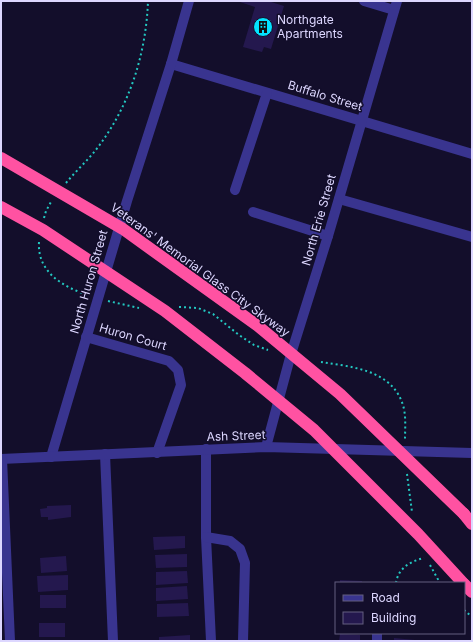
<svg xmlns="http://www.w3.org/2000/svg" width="473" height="642" viewBox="0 0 473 642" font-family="Inter,sans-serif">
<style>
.building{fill:#24184e}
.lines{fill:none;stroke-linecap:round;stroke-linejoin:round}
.path{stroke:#23c8c1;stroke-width:2;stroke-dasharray:2 3;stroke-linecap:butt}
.minor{stroke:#39348f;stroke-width:10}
.highway{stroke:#ff52a2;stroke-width:12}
.highway-bridge{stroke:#ff52a2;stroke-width:12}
.labels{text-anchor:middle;stroke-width:3;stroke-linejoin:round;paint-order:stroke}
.poi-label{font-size:12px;fill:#ddd7ff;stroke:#130e2b;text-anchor:start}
.street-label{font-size:12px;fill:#ddd7ff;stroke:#130e2b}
</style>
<rect width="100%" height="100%" fill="#130e2b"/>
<g class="building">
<path d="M241,1H268L284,6L271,49L264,47L262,52L243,47L255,7L240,2Z"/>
<path d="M71,505V517L48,520V517H41L40,509L47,508V506Z"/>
<path d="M185,536V548L154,550L153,537Z"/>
<path d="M187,554V567L156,568L155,555Z"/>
<path d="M66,556L67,571L41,573L40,558Z"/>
<path d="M187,571L188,583L156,585V572Z"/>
<path d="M68,575V590L38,592L37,576Z"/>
<path d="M340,580L362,581V583H340Z"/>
<path d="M187,586L188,599L156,601V588Z"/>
<rect x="40" y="595" width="26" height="13"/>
<path d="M188,603L189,616L157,617V604Z"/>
<rect x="39" y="623" width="26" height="14"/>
<path d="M340,634L360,635V641H339Z"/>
<path d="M190,635V641H159V637Z"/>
<path d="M394,638L415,640V641H394Z"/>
<rect x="42" y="640" width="36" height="1"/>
</g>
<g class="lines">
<g class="path">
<path d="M66,183C75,172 86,162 95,151C129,108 146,55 148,1"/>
<path d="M44,218L46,211L52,200"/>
<path d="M39,242C37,272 63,287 88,295"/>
<path d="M108,301L139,308"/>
<path d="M179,307L198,308L213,314L239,335L254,345L268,350"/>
<path d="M321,362C353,367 395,370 404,409C406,419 405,430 405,440"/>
<path d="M407,474L412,512"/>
<path d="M430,565L440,583"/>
<path d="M396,583C398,568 411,561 424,558"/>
<path d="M464,610L472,617"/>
</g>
<g class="minor">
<path d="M364,1L394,10"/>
<path d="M171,64L472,154"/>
<path d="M235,190L267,93"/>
<path d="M339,199L472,237"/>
<path d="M253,212L328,236"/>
<path d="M86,337L169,361L178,370L181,385L157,453"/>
<path d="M266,447L291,354L328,236L397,1"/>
<path d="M206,449V537L211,641"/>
<path d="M105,454L113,641"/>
<path d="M51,457L127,201L171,64L189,1"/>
<path d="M1,459L266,447L472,453"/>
<path d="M2,459L10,641"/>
<path d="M206,537L230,541L240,549L245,563L243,641"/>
<path d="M377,641V633"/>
</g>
<g class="highway">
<path d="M464,514L472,524"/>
<path d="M464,584L472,592"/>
</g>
<g class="highway-bridge">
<path d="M1,158L123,229L258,326L340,394L464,514"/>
<path d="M1,207L43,230L165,311L245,373L314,430L418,534L463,583"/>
</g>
</g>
<defs>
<symbol id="building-disc" viewBox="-11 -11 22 22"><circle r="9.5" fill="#03e2ff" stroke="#130e2b"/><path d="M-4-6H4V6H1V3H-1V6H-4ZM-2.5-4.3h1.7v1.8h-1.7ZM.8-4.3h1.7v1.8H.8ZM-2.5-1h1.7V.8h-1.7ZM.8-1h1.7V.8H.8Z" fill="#111"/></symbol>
</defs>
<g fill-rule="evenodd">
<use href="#building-disc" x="252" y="16" width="22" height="22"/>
</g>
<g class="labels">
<g class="poi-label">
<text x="277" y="24">Northgate<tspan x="277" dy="14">Apartments</tspan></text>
</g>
<g class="street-label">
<text transform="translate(325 96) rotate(17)" y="4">Buffalo Street</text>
<text transform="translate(319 220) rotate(-74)" y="4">North Erie Street</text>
<text transform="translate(200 270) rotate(36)" y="4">Veterans' Memorial Glass City Skyway</text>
<text transform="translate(89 282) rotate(-74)" y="4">North Huron Street</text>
<text transform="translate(133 337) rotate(16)" y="4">Huron Court</text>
<text transform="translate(236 436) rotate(-2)" y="4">Ash Street</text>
</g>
</g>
<rect width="473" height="642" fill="none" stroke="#ddd7ff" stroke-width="4"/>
<rect x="335" y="582" width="130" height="52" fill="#130e2b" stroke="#645e80"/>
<rect x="343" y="595" width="20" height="6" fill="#39348f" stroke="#645e80"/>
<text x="371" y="602" font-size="12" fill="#ddd7ff">Road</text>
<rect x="343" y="612" width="20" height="12" fill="#24184e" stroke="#645e80"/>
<text x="371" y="622" font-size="12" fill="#ddd7ff">Building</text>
</svg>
